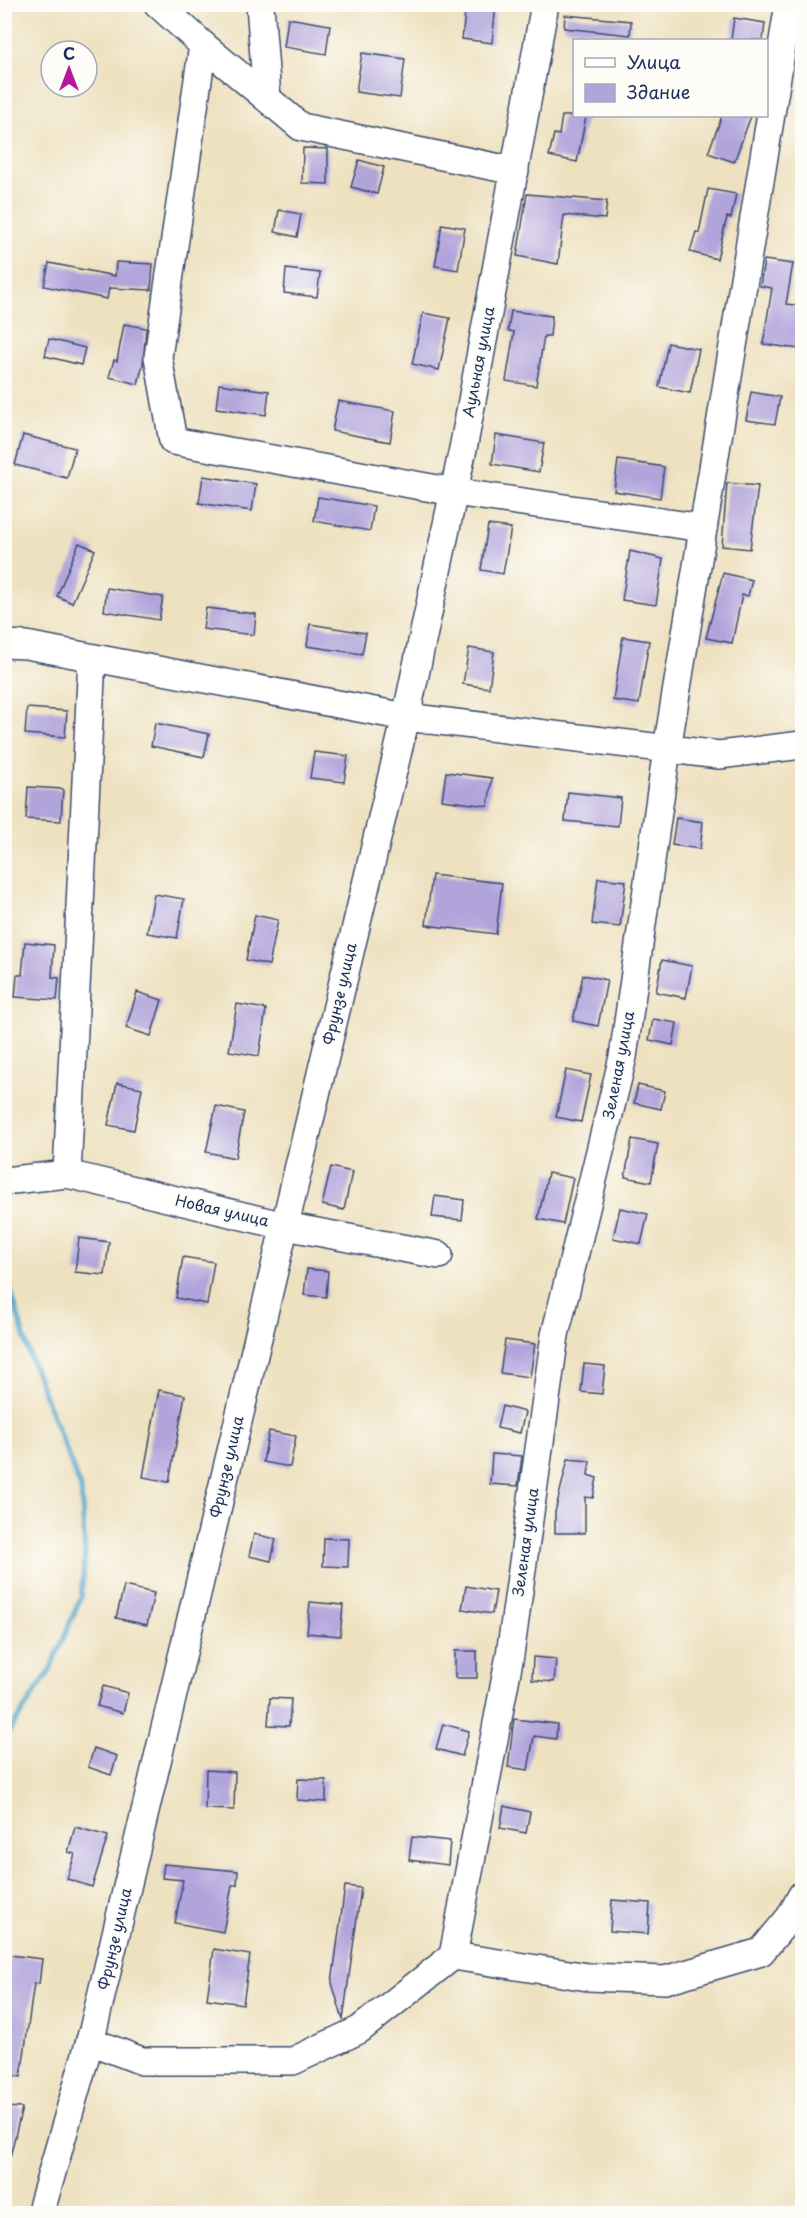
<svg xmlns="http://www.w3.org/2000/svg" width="807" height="2218" viewBox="0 0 807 2218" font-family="'Playpen Sans',sans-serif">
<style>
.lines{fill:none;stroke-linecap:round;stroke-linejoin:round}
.stream{stroke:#50a6cc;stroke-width:5}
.building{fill:#b1a4db}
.minor-casing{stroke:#3b4a6d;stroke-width:30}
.minor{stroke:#fff;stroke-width:27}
.labels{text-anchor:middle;stroke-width:4.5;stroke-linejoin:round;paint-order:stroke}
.street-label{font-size:15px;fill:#1b2f5e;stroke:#fdfcf7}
</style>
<rect width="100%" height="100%" fill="#fdfcf7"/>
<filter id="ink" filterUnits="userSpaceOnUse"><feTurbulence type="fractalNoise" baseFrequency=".0167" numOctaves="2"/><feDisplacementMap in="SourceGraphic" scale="12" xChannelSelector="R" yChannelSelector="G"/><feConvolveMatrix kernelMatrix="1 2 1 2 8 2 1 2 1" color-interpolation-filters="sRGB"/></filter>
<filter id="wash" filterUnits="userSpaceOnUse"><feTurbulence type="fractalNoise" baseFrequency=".008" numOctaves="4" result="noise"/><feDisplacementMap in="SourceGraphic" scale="24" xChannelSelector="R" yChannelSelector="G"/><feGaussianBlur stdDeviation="1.35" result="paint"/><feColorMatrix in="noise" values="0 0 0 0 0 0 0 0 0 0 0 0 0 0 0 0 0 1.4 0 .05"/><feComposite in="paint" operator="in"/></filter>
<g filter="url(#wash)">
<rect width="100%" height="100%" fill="#eee1c0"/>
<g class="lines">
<path class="stream" d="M4,1268L30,1357L81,1489L85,1555L81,1597L49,1672L4,1739"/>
</g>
<g id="blocks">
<g class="building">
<path d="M466,4H496L492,43L462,39Z"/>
<path d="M565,15L631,21L630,35L564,28Z"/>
<path d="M288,18L330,25L326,54L284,47Z"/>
<path d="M734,18L765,23L763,40H731Z"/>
<path d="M362,53L405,59L400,98L356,92Z"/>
<path d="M562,116H586L577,162L549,156L554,134L559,135Z"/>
<path d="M722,116H751L734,162L708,153Z"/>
<path d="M303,148L328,149V184L302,183Z"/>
<path d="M359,160L384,167L377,194L351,187Z"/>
<path d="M708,189L736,194L731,218L727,217L717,259L690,252L696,232L699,233Z"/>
<path d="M527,194L607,201L605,219L564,215L558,264L517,256Z"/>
<path d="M279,210L301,214L297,237L275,232Z"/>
<path d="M442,224L465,228L458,270L435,266Z"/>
<path d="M764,260L793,264L786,304L802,306L799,349L763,344L772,288L760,286Z"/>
<path d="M116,262L153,264L151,290L109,288L107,299L44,286L49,263L115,276Z"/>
<path d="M286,269L320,273L317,297L284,293Z"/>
<path d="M511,311L552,316L550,336H544L536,386L506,381L514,332L508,331Z"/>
<path d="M423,313L450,318L439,370L412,364Z"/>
<path d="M124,324L146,328L143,364L138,384L109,377L114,360L117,361Z"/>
<path d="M49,339L85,348L81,365L45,356Z"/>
<path d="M668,343L699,349L690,393L659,387Z"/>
<path d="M219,384L269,391L266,415L216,408Z"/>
<path d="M751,392L780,397L775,424L746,420Z"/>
<path d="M338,401L395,411L390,442L332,431Z"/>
<path d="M23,435L75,448L67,478L15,465Z"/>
<path d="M496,435L544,443L539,472L492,464Z"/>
<path d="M618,460L664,467L660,498L614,491Z"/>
<path d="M203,476L256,484L252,511L199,503Z"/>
<path d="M727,483L758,486L750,549L722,546Z"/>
<path d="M318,497L374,506L370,531L314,521Z"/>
<path d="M488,525L511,528L503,574L481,570Z"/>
<path d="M79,543L95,550L72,603L57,596Z"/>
<path d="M630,551L663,559L656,605L622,600Z"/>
<path d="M723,573L752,580L748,596L742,595L732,643L706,638Z"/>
<path d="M107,588L163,597L159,620L104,611Z"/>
<path d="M206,608L256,614L254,635L203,629Z"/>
<path d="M310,624L366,633L362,654L307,646Z"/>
<path d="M623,637L649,641L639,704L613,700Z"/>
<path d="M469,648L494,652L489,688L463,684Z"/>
<path d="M27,708L67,711L65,737L25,734Z"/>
<path d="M155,723L209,734L204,757L151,746Z"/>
<path d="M314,752L348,756L344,782L310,778Z"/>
<path d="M446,772L492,778L488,806L442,800Z"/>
<path d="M28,787L63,789L61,821L26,819Z"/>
<path d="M568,792L621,798L618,826L565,821Z"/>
<path d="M676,818L703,822L700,849L672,845Z"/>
<path d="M432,875L502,883L496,934L426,925Z"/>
<path d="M598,878L626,881L620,927L592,924Z"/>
<path d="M154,894L184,899L177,938L147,933Z"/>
<path d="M255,915L278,920L269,965L246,960Z"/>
<path d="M25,942L54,945L52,977L59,978L57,1000L15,997L17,975H22Z"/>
<path d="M662,960L692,966L686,998L656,992Z"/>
<path d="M583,975L607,980L598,1026L573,1021Z"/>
<path d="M137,992L162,1000L151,1036L126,1028Z"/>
<path d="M237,1004L266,1009L259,1056L229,1051Z"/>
<path d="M653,1019L677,1023L673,1045L649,1040Z"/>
<path d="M566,1070L591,1075L581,1122L556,1117Z"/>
<path d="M117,1083L142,1088L134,1130L108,1125Z"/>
<path d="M638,1085L665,1091L661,1109L634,1103Z"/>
<path d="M216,1106L244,1112L235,1158L206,1152Z"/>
<path d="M632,1139L658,1144L651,1182L625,1177Z"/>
<path d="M331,1167L352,1172L344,1210L322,1205Z"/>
<path d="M548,1173L573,1178L563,1224L538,1219Z"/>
<path d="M435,1196L464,1200L462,1220L432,1217Z"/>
<path d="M620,1208L648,1214L641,1244L613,1238Z"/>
<path d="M79,1238L109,1242L105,1275L75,1272Z"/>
<path d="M183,1257L214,1262L207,1304L176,1298Z"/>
<path d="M307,1269L328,1271L326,1297L304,1295Z"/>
<path d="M505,1340L535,1344L530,1377L500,1373Z"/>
<path d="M584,1364L605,1366L602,1394L581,1392Z"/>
<path d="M159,1390L185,1395L169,1482L143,1477Z"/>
<path d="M502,1406L525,1412L520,1433L497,1428Z"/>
<path d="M269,1431L296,1436L290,1467L263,1462Z"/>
<path d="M492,1454L522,1456L518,1486L490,1484Z"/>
<path d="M568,1459L590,1461L588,1475L597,1478L593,1498L585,1497V1533H555V1512Z"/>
<path d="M254,1534L276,1539L271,1561L249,1556Z"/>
<path d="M324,1538L349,1539L348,1567L323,1566Z"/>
<path d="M124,1586L154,1593L147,1625L116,1618Z"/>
<path d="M466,1586L496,1591L492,1614L462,1609Z"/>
<path d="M310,1602L343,1605L340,1636L307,1633Z"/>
<rect x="455" y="1651" width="22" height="27"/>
<path d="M533,1657L556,1659L554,1682L532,1680Z"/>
<path d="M103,1686L128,1693L123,1713L97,1706Z"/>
<path d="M270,1698L291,1699L289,1726L268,1725Z"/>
<path d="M514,1719L557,1724L556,1739L534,1736L528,1770L508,1767Z"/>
<path d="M443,1724L469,1731L462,1756L436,1749Z"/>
<path d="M94,1748L117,1756L111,1775L88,1767Z"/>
<path d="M206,1770L235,1772L234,1810L205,1809Z"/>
<path d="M298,1779L326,1780V1802L297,1800Z"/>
<path d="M504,1806L530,1812L526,1833L500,1828Z"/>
<path d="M75,1827L108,1836L92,1887L67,1879L75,1854L68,1852Z"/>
<path d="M412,1837L450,1841L448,1865L409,1860Z"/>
<path d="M164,1864L238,1871L237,1885H232L223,1932L175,1923L183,1880L162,1878Z"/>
<path d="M345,1886L361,1888L343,2020L332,1983Z"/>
<path d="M612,1900L650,1903L648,1934L610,1931Z"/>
<path d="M214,1949L250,1955L243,2004L207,1999Z"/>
<path d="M10,1955L42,1959L39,1984L34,1983L21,2077L4,2074V1997Z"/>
<path d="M4,2107L22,2108L10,2157L4,2156Z"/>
</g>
</g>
</g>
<g filter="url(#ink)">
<use href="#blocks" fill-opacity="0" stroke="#3b4a6d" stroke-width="1.5"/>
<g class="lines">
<defs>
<g id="minor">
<path d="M158,4L203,45"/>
<path d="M260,4L267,98"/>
<path d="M789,4L667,749L623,1057L555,1335L510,1655L453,1956L588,1977L665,1980L761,1952L790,1917L802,1895"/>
<path d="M515,171L301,127L203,45L158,357L173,441L454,492L703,528"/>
<path d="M4,644L26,645L406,717L719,755L802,745"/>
<path d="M67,1174L92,658"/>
<path d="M4,1181L67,1174L285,1226L439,1255"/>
<path d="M90,2041L142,2061H293L359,2030L453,1956"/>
<path d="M40,2214L93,2030L406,717L464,444L545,4"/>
</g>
</defs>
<use href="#minor" class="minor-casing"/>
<use href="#minor" class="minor"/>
</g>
</g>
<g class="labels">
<g class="street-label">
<text transform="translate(479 362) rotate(-79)" y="5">Аульная улица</text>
<text transform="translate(340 994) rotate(-77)" y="5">Фрунзе улица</text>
<text transform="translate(619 1065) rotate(-79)" y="5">Зеленая улица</text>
<text transform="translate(222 1211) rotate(13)" y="5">Новая улица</text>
<text transform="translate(227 1467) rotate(-77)" y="5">Фрунзе улица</text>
<text transform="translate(526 1542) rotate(-82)" y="5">Зеленая улица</text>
<text transform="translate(115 1939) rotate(-77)" y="5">Фрунзе улица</text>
</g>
</g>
<rect width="807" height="2218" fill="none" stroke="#fdfcf7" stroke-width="24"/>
<rect x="573" y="39" width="195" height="78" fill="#fdfcf7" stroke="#a3aaba" stroke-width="1.5"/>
<rect x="585" y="58" width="30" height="9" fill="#ffffff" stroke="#a3aaba" stroke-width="1.5"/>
<text x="627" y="69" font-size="18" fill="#1b2f5e">Улица</text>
<rect x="585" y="84" width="30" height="18" fill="#b1a4db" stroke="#a3aaba" stroke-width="1.5"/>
<text x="627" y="99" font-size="18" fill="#1b2f5e">Здание</text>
<g transform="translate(69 69)"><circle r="28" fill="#fdfcf7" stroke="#a3aaba" stroke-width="1.5"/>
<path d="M0-4.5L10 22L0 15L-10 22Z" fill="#b5179e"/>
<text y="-9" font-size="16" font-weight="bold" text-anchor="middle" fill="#1b2f5e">С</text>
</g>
</svg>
